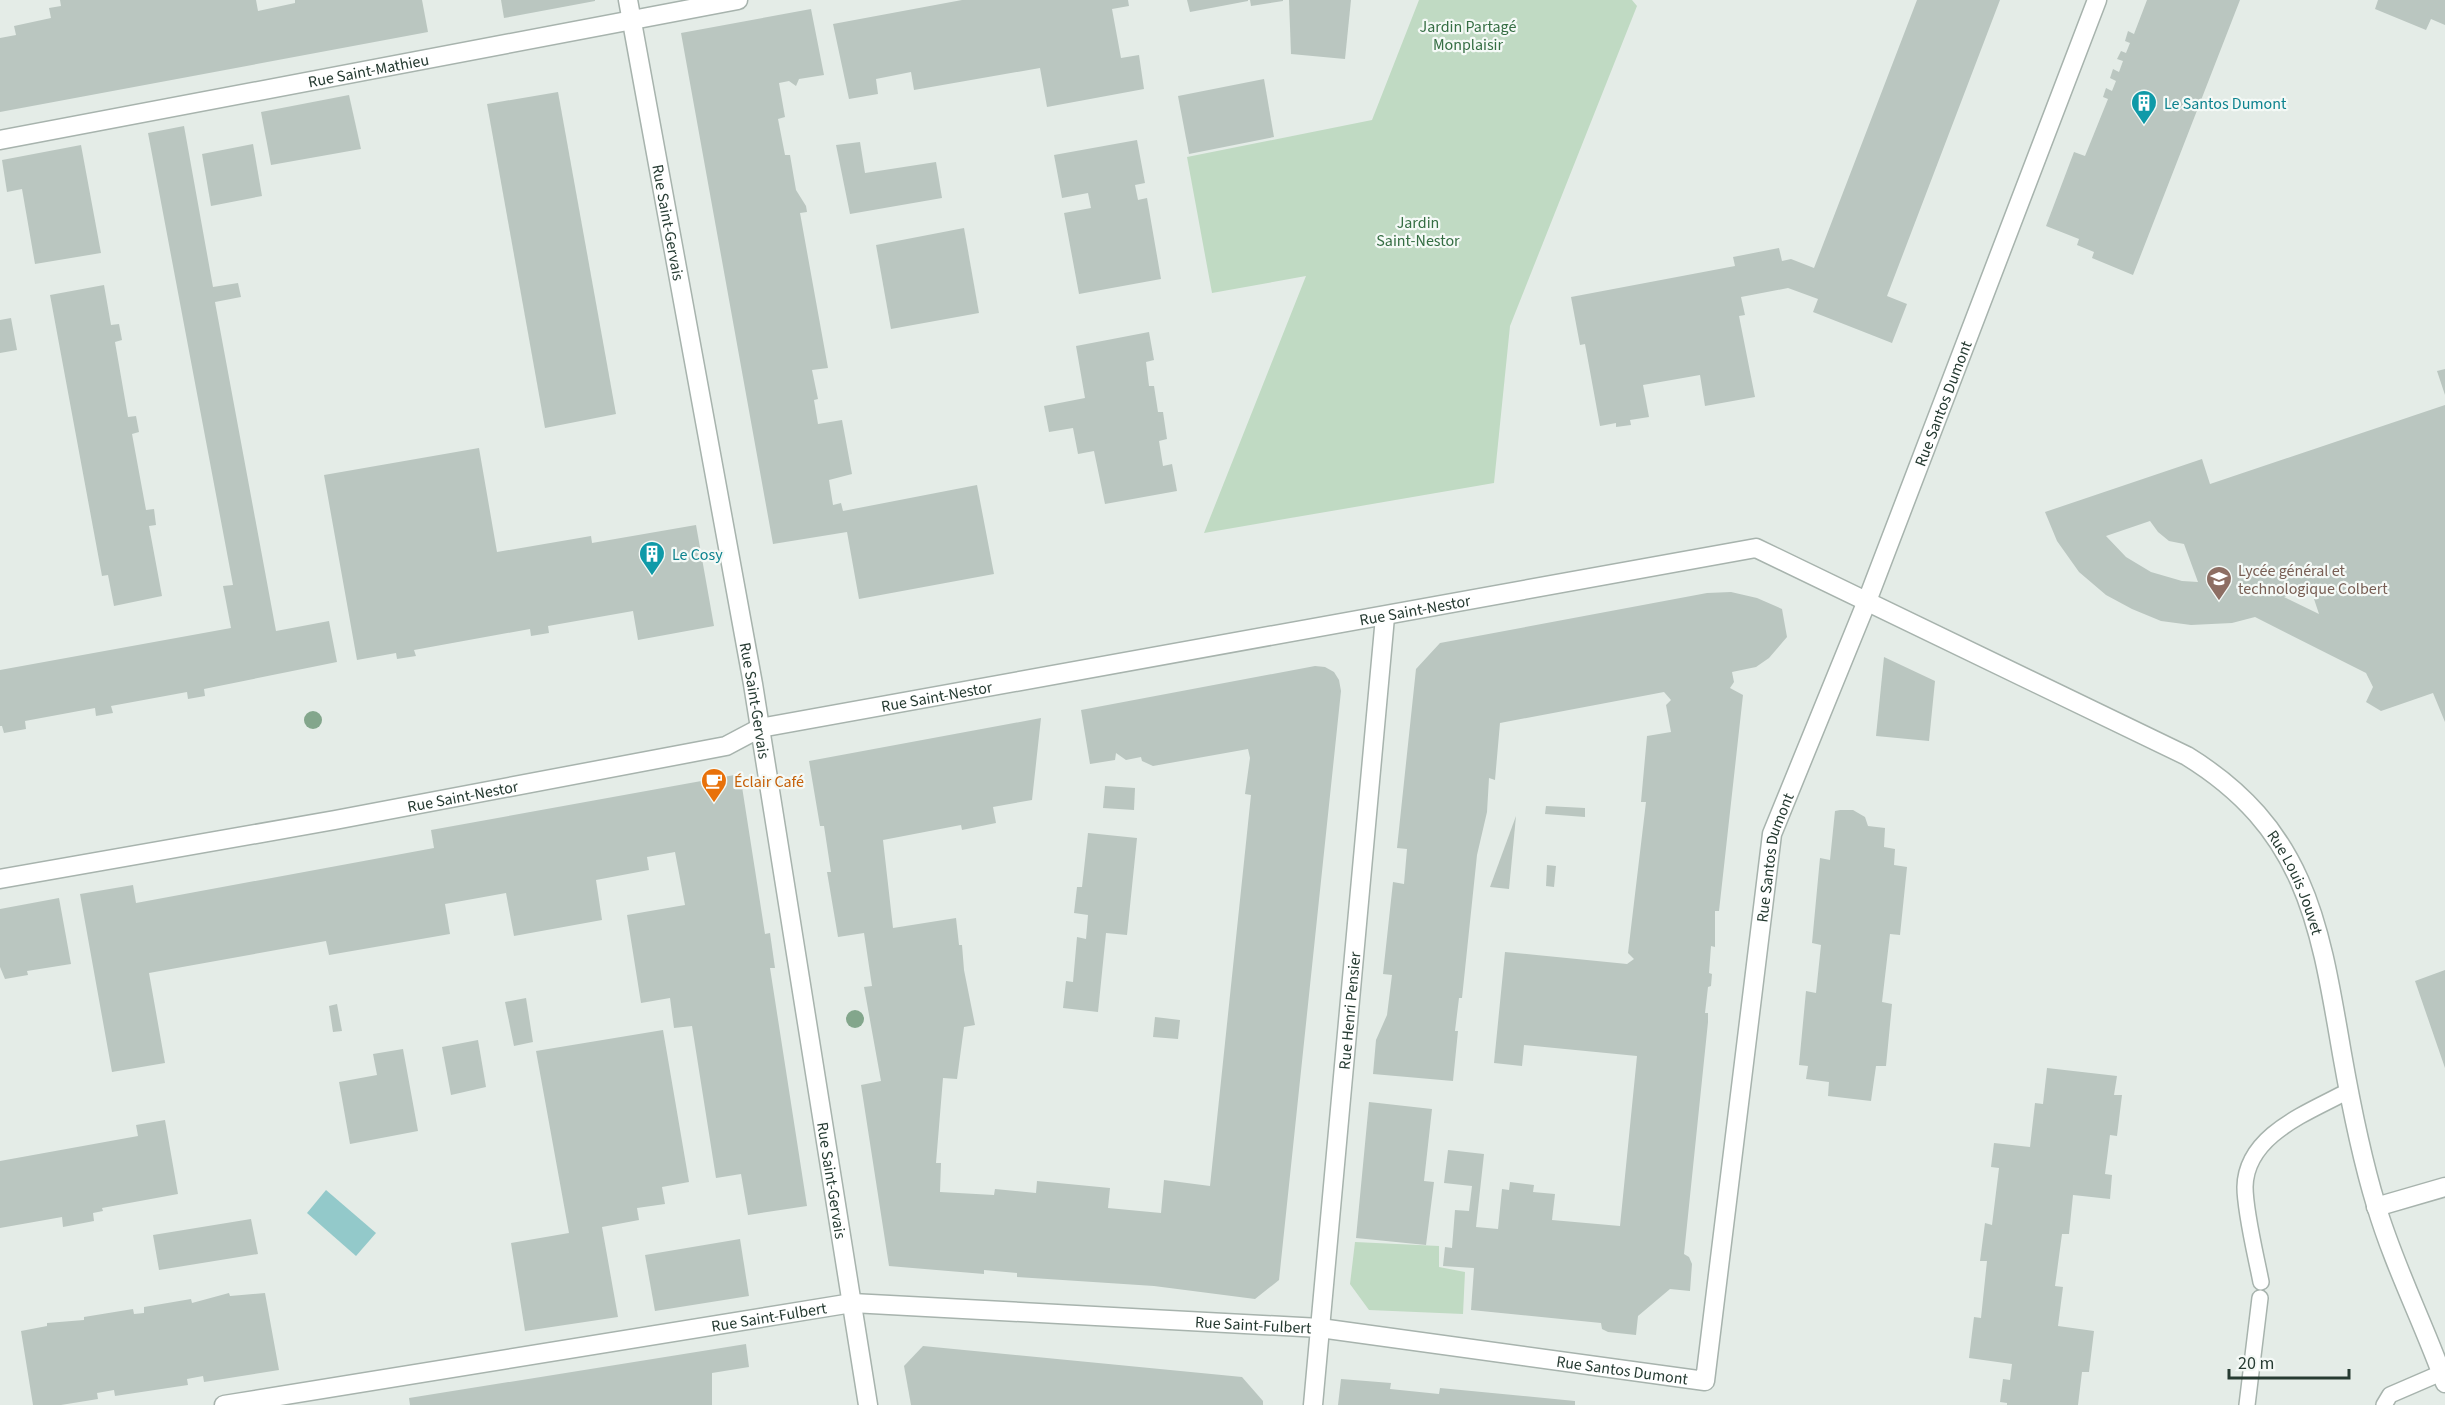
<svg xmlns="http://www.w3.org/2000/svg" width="2445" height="1405" viewBox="0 0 2445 1405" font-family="'Source Sans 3',sans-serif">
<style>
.green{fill:#c0dac3}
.water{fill:#93c9ca}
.building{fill:#bac6c0;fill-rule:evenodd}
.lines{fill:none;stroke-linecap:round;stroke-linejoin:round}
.lane-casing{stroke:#a7b3ad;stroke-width:18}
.street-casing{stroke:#a7b3ad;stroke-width:21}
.lane{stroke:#fff;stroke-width:15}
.street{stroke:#fff;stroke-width:18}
.tree{fill:#83a68c}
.labels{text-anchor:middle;stroke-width:4.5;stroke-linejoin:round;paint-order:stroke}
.park-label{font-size:16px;fill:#346d42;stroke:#f4f9f6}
.street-label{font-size:16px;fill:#263b32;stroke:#f4f9f6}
.culture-label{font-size:16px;fill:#0d838f;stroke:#f4f9f6;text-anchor:start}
.education-label{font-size:16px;fill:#785e54;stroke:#f4f9f6;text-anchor:start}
.food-label{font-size:16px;fill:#c56008;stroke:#f4f9f6;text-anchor:start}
</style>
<rect width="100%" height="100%" fill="#e4ece7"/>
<g class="green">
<path d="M1419,0H1632L1637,6L1510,326L1494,483L1204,533L1306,276L1212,293L1187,157L1372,120Z"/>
<path d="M1355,1242L1439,1246V1267L1465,1272L1463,1314L1369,1310L1350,1284Z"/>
</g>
<path class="water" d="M326,1190L376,1233L356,1256L307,1213Z"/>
<g class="building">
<path d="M60,0H256L258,11L295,3V0H422L428,32L0,112V38L16,35L14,26L51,18L49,8L61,6Z"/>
<path d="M501,0H595V1L504,18Z"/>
<path d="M962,0H1128L1129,6L1112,9L1121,58L1139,55L1144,89L1047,107L1040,68L914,90L911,72L876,79L878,94L849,99L833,24Z"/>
<path d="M1187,0H1248V1L1190,12Z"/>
<path d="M1250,0H1283V1L1251,6Z"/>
<path d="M1289,0H1351L1345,59L1291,54Z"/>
<path d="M1917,0H2000L1887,296L1907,304L1892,343L1813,312L1818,299L1788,288L1741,297L1745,315L1739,316L1755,397L1705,406L1700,375L1643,385L1649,417L1630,420L1631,425L1616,427V423L1600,426L1585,344L1580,345L1571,297L1735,266L1733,257L1779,248L1782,261L1791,259L1814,268Z"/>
<path d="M2147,0H2240L2133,275L2092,258L2094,252L2077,245L2079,239L2046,226L2074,152L2085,156L2108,99L2103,97L2106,88L2112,91L2116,81L2110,78L2113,69L2119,72L2123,61L2117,59L2121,51L2126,53L2130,43L2125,41L2128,31L2134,34Z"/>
<path d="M2378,0H2445V25L2431,19L2426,30L2375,9Z"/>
<path d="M811,9L824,75L799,79L796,86L789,81L779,83L785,117L778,119L785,155H790L796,190L806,206L807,212L800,213L828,368L812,370L818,399L814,400L818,424L842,420L852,474L829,480L833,505L841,503L843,511L977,485L994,574L859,599L847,532L773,544L681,33Z"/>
<path d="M1264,79L1274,137L1189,154L1178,96Z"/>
<path d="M558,92L616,414L545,428L487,104Z"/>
<path d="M349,95L361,149L271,165L261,112Z"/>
<path d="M184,126L213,287L238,283L241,297L215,302L276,631L329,621L337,662L204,689L205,696L188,699L187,692L111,706L113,713L96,716L95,708L25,721L26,729L4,733L2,726H0V670L231,628L223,586L233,585L148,133Z"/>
<path d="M1137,140L1145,183L1135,185L1138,200L1147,198L1161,279L1079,294L1064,213L1091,208L1088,193L1062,198L1054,155Z"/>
<path d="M860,142L865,173L936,162L942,198L850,214L836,145Z"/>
<path d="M253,144L262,196L211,206L202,154Z"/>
<path d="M81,145L101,253L35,264L22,189L7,192L2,160Z"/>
<path d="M964,228L979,313L891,329L876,245Z"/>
<path d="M104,285L111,325L119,324L122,340L115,342L128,417L136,416L139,432L132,434L146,510L154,509L156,525L149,526L162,596L114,606L108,575L102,576L50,295Z"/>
<path d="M11,318L17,350L0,353V320Z"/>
<path d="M1149,332L1154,360L1146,362L1149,386H1154L1158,412H1163L1167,439L1159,441L1163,466L1172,464L1177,491L1105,504L1094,451L1078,454L1073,428L1049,432L1044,406L1085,398L1076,346Z"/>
<path d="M2445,369V395L2437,371Z"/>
<path d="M2445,405V722L2433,693L2381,711L2366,702L2373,687L2366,673L2255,617L2232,623L2191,625L2161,621L2132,609L2106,595L2079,572L2057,541L2045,512L2202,459L2210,484ZM2150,521L2158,532L2169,541L2184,544L2198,582L2182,581L2151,572L2126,557L2106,536ZM2310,587L2319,614L2284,597Z"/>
<path d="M479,448L497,552L591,536L592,543L696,525L714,626L638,640L633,611L548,626L549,633L531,636L530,629L414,650L416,656L397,659L396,653L357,660L324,475Z"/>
<path d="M1731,592L1757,598L1782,609L1787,637L1769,658L1756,667L1732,672L1734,682L1730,688L1743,695L1719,911H1715V947L1711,946L1709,973L1712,974L1711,986L1708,987L1705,1013H1708V1022L1684,1254L1689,1257L1692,1264L1690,1291L1670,1289L1638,1316L1636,1335L1608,1332L1602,1329L1601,1323L1471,1310L1474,1268L1443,1266L1445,1247L1452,1248L1455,1210L1469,1211L1472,1186L1444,1183L1448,1150L1484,1154L1476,1227L1498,1229L1502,1189L1509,1190L1510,1182L1534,1185L1533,1192L1555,1194L1552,1220L1620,1226L1637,1056L1524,1045L1522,1066L1494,1063L1505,952L1627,964L1634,959L1628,953L1646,802H1641L1647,736L1671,732L1666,705L1671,700L1664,692L1500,723L1495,780L1489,778L1487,812L1477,855L1462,998H1459L1455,1031H1458L1453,1081L1373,1074L1376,1040L1387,1015L1392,975L1383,974L1393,882L1404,884L1407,849L1397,848L1416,669L1440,643L1707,593Z"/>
<path d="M1884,657L1935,681L1929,741L1876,736Z"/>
<path d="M1315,666L1325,667L1334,672L1339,680L1341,691L1279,1280L1255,1299L1154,1286L1017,1277V1273L984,1270V1274L889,1266L861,1085L881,1081L864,987L872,986L864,933L838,937L827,872H831L824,826H820L809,761L1041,718L1032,800L993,807L996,823L962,830L961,825L883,840L893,928L956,918L959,945H962L964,970L975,1025L964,1027L957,1079L943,1078L936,1163H941L940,1192L994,1195L995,1189L1036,1193L1037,1181L1110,1188L1108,1208L1161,1213L1164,1180L1210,1186L1251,795L1245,794L1250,758L1248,749L1153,766L1142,761L1141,757L1126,760L1116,753L1115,760L1090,764L1081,710Z"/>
<path d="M740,774L765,934L770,933L775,968H770L807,1206L748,1215L741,1174L716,1178L692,1026L674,1028L670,998L641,1003L627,915L685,905L675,852L647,857L649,870L596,880L602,920L514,936L506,893L445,904L450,934L329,955L326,941L149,973L165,1063L112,1072L80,894L133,885L136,903L434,848L431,830Z"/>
<path d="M1105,786L1135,788L1134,810L1103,808Z"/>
<path d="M1546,806L1585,808V817L1545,814Z"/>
<path d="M1840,810H1853L1865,817L1868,826L1885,828L1884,847L1895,849L1894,865L1907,867L1900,935L1890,934L1882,1002L1892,1004L1886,1066H1876L1871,1101L1828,1096L1829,1082L1806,1079L1808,1066L1799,1065L1806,991L1816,993L1821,945L1812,943L1820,858L1830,860L1835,811Z"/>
<path d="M1516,816L1509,889L1490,887Z"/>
<path d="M1088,833L1137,838L1127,935L1106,933L1098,1012L1063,1008L1066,981L1073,982L1077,937L1086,939L1088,915L1074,913L1077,887H1082Z"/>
<path d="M1547,865L1556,866L1554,887L1546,886Z"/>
<path d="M59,898L71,964L27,971L28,975L5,979L0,967V909Z"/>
<path d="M2445,970V1068L2415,981Z"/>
<path d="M526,998L533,1042L514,1046L505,1002Z"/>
<path d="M337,1004L342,1031L333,1032L329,1006Z"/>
<path d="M1155,1017L1180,1020L1178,1039L1153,1037Z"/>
<path d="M663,1030L689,1182L662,1187L665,1204L637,1208L639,1220L602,1227L618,1317L525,1331L511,1243L569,1233L536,1051Z"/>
<path d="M478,1040L486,1087L451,1095L442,1047Z"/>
<path d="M403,1049L418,1131L350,1144L339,1082L377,1075L373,1054Z"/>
<path d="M2047,1068L2117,1076L2114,1095H2122L2117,1136L2110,1135L2105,1174L2112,1175L2110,1199L2073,1195L2069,1234H2062L2055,1286L2063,1287L2058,1326L2094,1331L2089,1372H2082L2078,1405H2007V1403L2000,1402L2003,1379L2010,1380L2012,1364L1969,1358L1974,1317L1981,1318L1987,1261H1980L1985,1223L1992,1225L1999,1168L1991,1167L1994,1143L2030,1147L2035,1103L2043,1104Z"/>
<path d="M1369,1102L1432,1109L1424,1181L1434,1182L1426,1245L1356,1238Z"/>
<path d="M165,1120L178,1194L102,1208L103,1211L93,1213L94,1221L63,1227L62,1217L0,1228V1161L138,1136L136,1125Z"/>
<path d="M251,1219L258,1254L159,1270L153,1235Z"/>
<path d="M740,1239L749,1296L655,1311L645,1255Z"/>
<path d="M229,1293L230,1296L265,1293L279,1370L204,1382L203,1376L187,1379L188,1385L168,1388L115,1396L114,1390L97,1393L98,1399L61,1405H33L21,1331L47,1326V1323L84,1320V1317L133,1309L134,1314L144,1313V1307L191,1299L192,1303Z"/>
<path d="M746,1344L749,1367L712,1373V1405H410L409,1398Z"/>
<path d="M923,1346L1242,1377L1263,1401V1405H911L904,1366Z"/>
<path d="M1341,1379L1391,1383L1390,1389L1439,1394L1440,1388L1575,1401V1405H1338Z"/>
</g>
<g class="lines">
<defs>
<g id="lane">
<path d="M2261,1282C2256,1256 2245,1212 2245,1187C2246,1134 2310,1112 2348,1091"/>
<path d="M2247,1405L2260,1298"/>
<path d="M2384,1405L2390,1395L2441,1373"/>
</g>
<g id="street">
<path id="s1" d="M628,0L753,684L868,1405"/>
<path id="s2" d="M0,140L738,0"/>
<path id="s3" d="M0,879L335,820L726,746L760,728L1756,548L2187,756C2307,830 2320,926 2342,1054C2351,1105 2361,1156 2376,1205C2394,1266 2424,1324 2445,1383"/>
<path d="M2376,1207L2445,1187"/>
<path id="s4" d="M224,1405L852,1303L1320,1328L1705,1381L1772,834L1867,601L2097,0"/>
<path id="s5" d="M1313,1405L1385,617"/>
</g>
</defs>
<use href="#lane" class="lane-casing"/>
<use href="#street" class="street-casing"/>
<use href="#lane" class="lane"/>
<use href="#street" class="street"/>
</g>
<g class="tree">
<circle cx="313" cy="720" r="9"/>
<circle cx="855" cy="1019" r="9"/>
</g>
<defs>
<symbol id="building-pin" viewBox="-11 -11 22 30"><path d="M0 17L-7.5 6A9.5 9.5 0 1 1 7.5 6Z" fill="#0f9aa8" stroke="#f4f9f6"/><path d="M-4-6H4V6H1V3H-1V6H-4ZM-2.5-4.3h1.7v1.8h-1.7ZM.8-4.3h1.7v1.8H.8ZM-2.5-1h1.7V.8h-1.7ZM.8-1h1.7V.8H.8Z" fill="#fff"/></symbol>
<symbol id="school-pin" viewBox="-11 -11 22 30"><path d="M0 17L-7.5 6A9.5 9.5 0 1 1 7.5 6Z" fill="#8d6e63" stroke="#f4f9f6"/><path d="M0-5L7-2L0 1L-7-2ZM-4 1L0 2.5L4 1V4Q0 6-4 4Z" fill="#fff"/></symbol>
<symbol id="cafe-pin" viewBox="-11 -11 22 30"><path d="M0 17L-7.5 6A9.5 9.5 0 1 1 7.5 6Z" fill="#e8710a" stroke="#f4f9f6"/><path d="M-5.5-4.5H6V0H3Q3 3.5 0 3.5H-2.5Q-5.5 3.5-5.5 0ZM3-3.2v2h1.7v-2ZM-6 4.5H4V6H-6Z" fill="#fff"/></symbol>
</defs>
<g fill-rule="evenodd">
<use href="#building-pin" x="2129" y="88" width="30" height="40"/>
<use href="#building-pin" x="637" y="539" width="30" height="40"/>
<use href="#school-pin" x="2204" y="564" width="30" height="40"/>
<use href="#cafe-pin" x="699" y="766" width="30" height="40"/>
</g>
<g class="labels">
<g class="park-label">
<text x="1468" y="32">Jardin Partagé<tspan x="1468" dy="18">Monplaisir</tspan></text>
<text x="1418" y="228">Jardin<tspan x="1418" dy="18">Saint-Nestor</tspan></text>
</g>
<g class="street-label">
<text dy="6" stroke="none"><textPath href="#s2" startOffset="375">Rue Saint-Mathieu</textPath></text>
<text dy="6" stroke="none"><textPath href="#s1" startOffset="226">Rue Saint-Gervais</textPath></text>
<text dy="6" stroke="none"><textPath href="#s4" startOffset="2508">Rue Santos Dumont</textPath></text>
<text dy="6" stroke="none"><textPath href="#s3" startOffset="1442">Rue Saint-Nestor</textPath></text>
<text dy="6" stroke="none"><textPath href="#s3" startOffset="956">Rue Saint-Nestor</textPath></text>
<text dy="6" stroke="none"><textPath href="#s1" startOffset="712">Rue Saint-Gervais</textPath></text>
<text dy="6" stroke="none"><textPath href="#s3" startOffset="470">Rue Saint-Nestor</textPath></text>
<text dy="6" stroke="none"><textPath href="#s4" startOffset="2022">Rue Santos Dumont</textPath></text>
<text dy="6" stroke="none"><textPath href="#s3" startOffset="2438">Rue Louis Jouvet</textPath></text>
<text dy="6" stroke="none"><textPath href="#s5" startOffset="396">Rue Henri Pensier</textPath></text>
<text dy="6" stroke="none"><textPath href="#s1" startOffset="1198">Rue Saint-Gervais</textPath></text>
<text dy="6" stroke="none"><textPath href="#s4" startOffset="552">Rue Saint-Fulbert</textPath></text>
<text dy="6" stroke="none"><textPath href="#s4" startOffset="1038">Rue Saint-Fulbert</textPath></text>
<text dy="6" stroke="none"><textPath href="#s4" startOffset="1410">Rue Santos Dumont</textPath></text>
</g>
<g class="culture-label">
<text x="2164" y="109">Le Santos Dumont</text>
<text x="672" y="560">Le Cosy</text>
</g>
<g class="education-label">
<text x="2238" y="576">Lycée général et<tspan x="2238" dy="18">technologique Colbert</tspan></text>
</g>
<g class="food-label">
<text x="734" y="787">Éclair Café</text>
</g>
</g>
<path d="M2229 1369v9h120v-9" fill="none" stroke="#263b32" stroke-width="3"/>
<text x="2238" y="1369" font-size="18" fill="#263b32" stroke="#f4f9f6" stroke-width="4.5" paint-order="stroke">20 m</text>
</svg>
